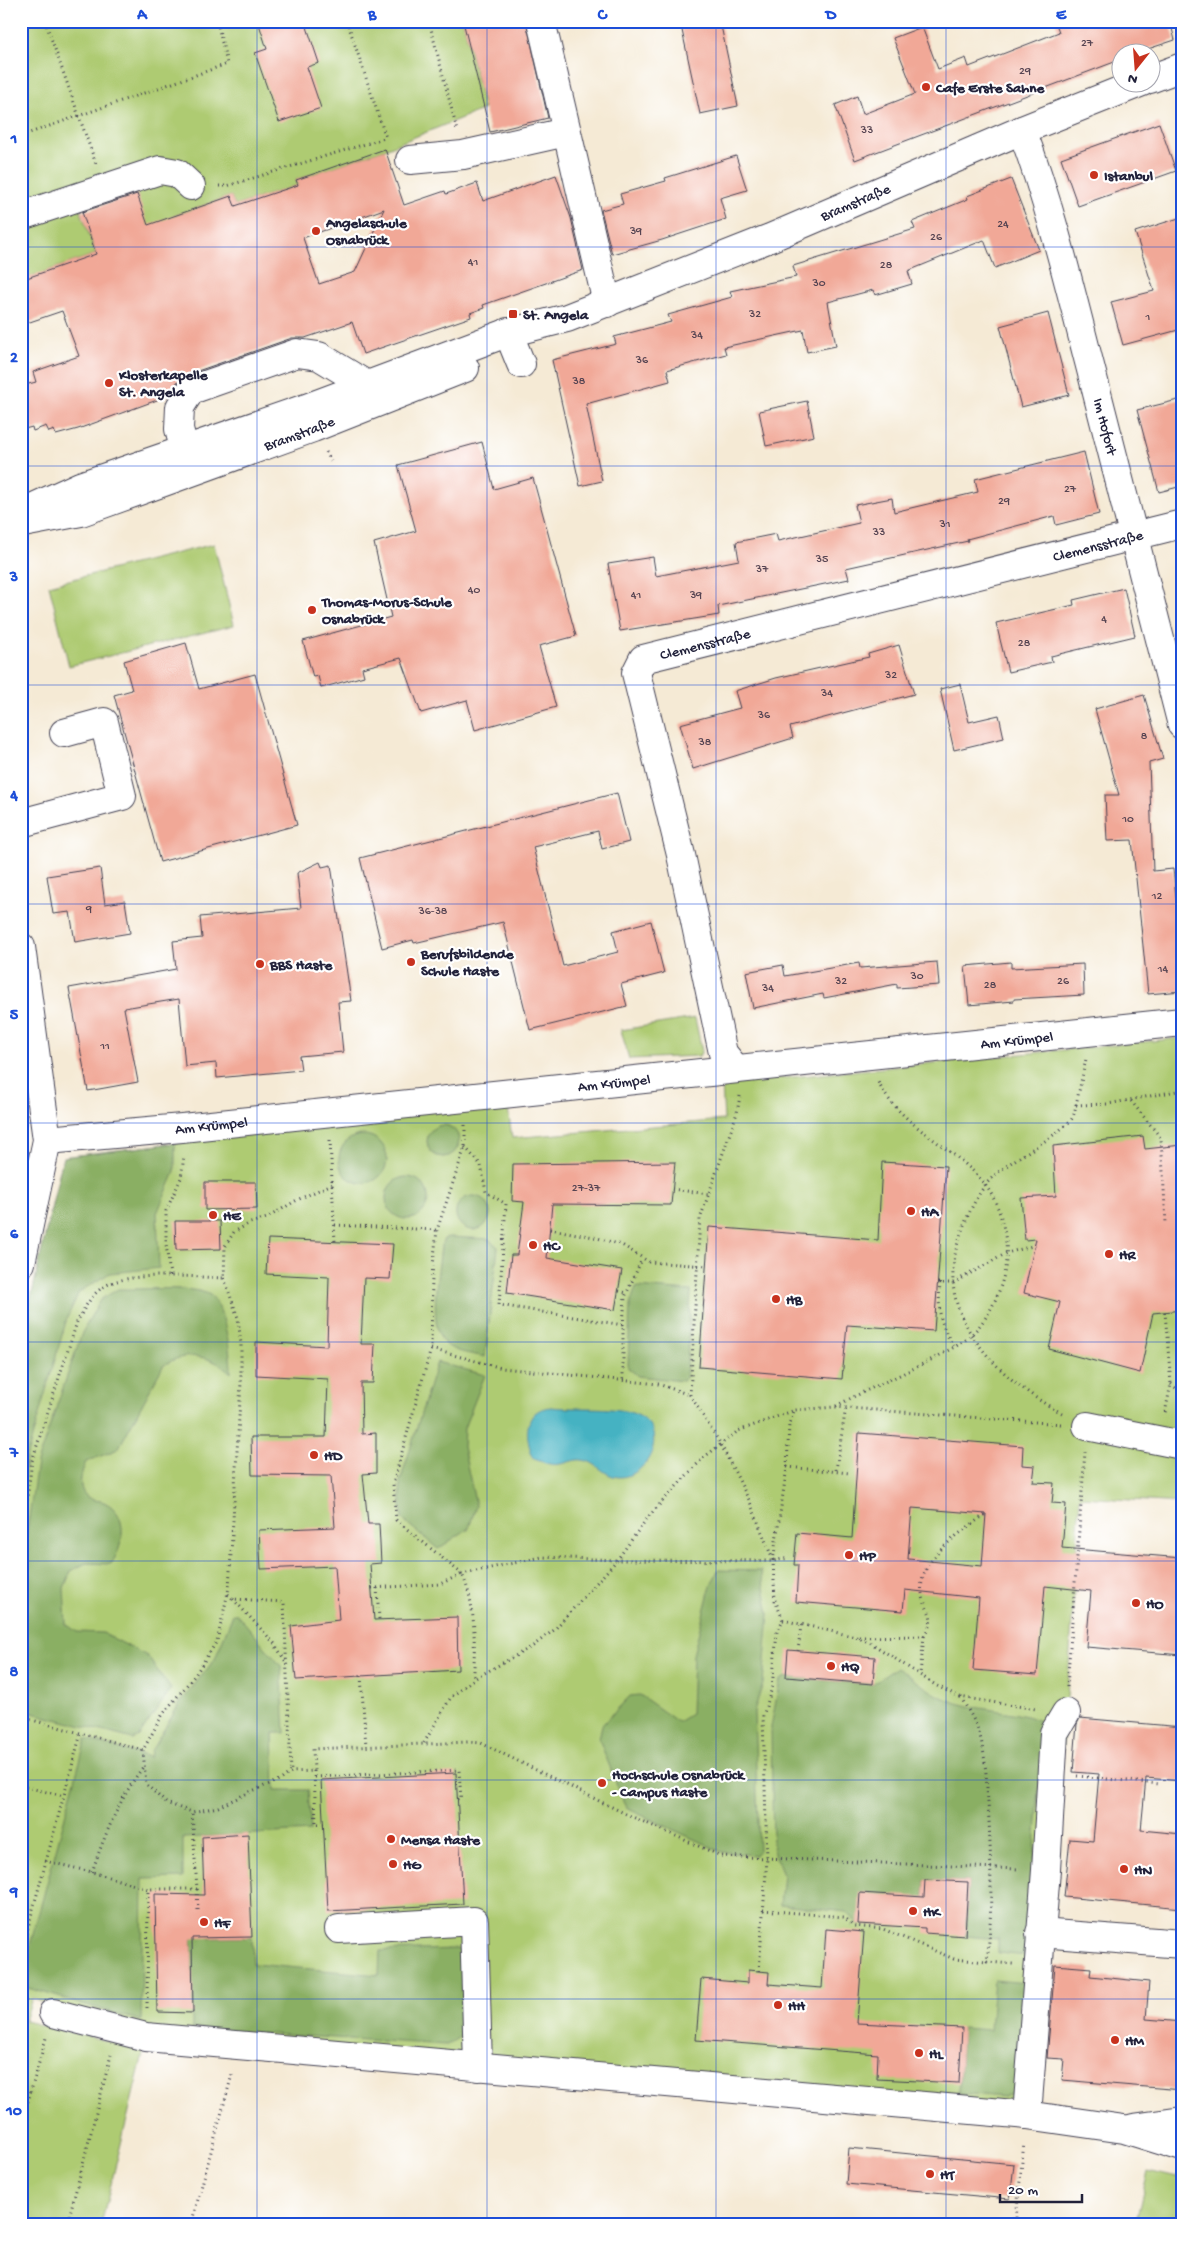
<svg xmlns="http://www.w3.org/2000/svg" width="1203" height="2246" viewBox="0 0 1203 2246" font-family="'Gochi Hand',sans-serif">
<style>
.green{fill:#aecb72;stroke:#687656}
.forest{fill:#8aaf64;stroke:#566850}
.water{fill:#45b2c2;stroke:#346a7e}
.building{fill:#f1a897;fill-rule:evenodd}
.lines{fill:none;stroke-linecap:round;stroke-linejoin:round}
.minor-casing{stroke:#424052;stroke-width:30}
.path{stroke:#424052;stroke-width:3;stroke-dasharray:1 4;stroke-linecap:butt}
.minor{stroke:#fff;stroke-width:28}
.grid{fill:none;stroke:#1d4ed8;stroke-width:1;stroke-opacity:0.55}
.poi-dot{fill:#c8321e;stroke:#fff;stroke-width:2}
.labels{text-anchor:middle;stroke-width:4.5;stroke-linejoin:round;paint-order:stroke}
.number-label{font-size:12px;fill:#564452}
.poi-label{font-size:15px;font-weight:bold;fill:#22223b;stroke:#fff;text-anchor:start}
.street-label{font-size:15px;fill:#22223b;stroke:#fff}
.neatline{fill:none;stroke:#1d4ed8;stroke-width:2}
.grid-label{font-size:16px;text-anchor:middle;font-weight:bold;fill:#1d4ed8}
</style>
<rect width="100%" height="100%" fill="#fff"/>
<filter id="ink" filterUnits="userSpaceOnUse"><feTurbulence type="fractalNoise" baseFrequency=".02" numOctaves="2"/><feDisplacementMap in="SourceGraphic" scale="10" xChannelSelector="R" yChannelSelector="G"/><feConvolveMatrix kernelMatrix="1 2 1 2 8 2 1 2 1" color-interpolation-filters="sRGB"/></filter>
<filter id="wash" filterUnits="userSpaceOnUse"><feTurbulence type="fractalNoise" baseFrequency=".0096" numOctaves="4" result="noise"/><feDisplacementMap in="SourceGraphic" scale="20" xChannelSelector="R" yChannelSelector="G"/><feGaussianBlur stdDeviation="1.12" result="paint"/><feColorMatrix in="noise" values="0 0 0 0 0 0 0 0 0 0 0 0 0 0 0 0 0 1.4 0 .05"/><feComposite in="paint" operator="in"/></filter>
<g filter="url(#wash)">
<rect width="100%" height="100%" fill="#f5ead5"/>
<g class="green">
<path d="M21,21H463L484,109L385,149L296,180L298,185L235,206L231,196L174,216L177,227L151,236L134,187L79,206L96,254L21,280Z"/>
<path d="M214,544L234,625L69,666L49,585Z"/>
<path d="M695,1018L702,1051L699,1056L629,1059L621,1030Z"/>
<path d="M1182,1038V1503L1080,1497L1066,1713L1026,2111L155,2033L54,2008L32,1998L25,2021L144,2050L101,2225H21V1342L63,1157L507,1101L512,1138L724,1120L722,1084Z"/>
<path d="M1182,2161V2225H1135L1148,2171L1177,2178Z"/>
</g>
<g class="forest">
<circle cx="443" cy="1141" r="16"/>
<circle cx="363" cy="1159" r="24"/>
<path d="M175,1143V1172L157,1213L159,1268L110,1273L79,1292L67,1318L26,1459L21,1500V1342L63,1157Z"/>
<circle cx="407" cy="1198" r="21"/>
<circle cx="473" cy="1213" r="17"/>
<path d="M449,1237L489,1239L498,1247L485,1357C474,1354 457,1353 448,1346C426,1332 439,1270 441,1246L444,1239Z"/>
<path d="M636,1287L691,1291L686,1378L682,1381L638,1376L628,1368L630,1305Z"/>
<path d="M118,1289C140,1290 194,1285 210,1295C225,1305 231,1356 231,1373C212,1355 184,1350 163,1366L118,1449L86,1462C81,1473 76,1490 89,1498C93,1501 100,1500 104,1502C130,1514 124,1546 111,1564L86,1563L71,1571L64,1588L66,1624L77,1632L103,1633L147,1656L171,1689L139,1736L133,1739L21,1710V1573L37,1463L82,1333L100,1300Z"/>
<path d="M437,1362L485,1375L464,1428L463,1447L476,1506L469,1528L438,1549L402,1519L400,1482Z"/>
<path d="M718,1570L761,1571L769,1614L763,1683L754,1712L759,1850L755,1855L722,1852L626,1808L599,1739L602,1725L630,1696L640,1695L678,1722L691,1714L693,1655L710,1588Z"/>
<path d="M233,1614H237L281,1666L285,1733H273L275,1790H308L311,1831L183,1838V1878L143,1879L141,2021L21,1986V1979L86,1739L150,1757L151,1751L180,1703L215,1659Z"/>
<path d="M897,1667C912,1677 929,1692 946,1699C976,1712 1011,1708 1040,1721L1043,1727L1028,1956L998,1953V1939L965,1936L968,1882L925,1880L924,1897L858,1924L847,1912L780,1905L783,1874L773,1850L771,1727L780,1680L786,1677L873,1684Z"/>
<path d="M209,1934V1938L252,1937L253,1964L379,1975L380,1951L457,1949L470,1955L473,2028L447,2045L192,2029V1935Z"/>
<path d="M994,1980L1026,1983L1017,2089L1004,2097L959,2093L962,2028L990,2030Z"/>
</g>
<path class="water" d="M551,1407C576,1410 620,1404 641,1417C668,1434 648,1477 619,1477C604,1477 597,1461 582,1460C574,1459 568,1463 560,1464C551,1466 543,1462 534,1459C524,1438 523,1409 551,1407Z"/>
<g id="blocks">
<g class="building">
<path d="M258,21H305L319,63L307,67L321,108L279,122L255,53L267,49Z"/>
<path d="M463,21H526L548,118L490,132Z"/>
<path d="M680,21H720L738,106L700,114Z"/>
<path d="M1055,21H1170L1175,40L1139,52H1120V59L1117,61L855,160L835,105L857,96L863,114L915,94L893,38L922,27L938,69L966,58L969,67L1059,32Z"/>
<path d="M1159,123L1176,171L1078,206L1061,158Z"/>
<path d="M385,149L404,205L445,191L446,194L477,183L483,201L556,175L571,218L583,270L483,305L484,308L470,313L471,317L363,354L352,322L305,338H292L186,375L178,381L172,391L167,393L168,396L78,429L56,435L54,430L49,432L46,426L33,431L32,427L21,430V386L36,382L33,372L79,356L62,311L21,325V280L96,254L82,212L137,194L148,225L231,196L235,206L298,185L296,180ZM384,209L355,272L319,284L303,238Z"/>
<path d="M736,156L747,190L720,198L726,219L662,240L612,254L601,210L623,204L620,194L666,181L665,178Z"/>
<path d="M1011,179L1039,250L995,268L984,240L908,271L912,284L875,295L873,290L828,302L836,346L807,352L803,330L724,347L726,354L667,370L670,381L586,404L602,481L580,486L552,360L616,344L614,337L671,322L668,315L732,297L730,291L796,277L793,266L915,229L912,222L968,199L967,196Z"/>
<path d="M1182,217V329L1123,345L1111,302L1154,291L1135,232Z"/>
<path d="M1048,313L1069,395L1021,407L1000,326Z"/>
<path d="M1182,399V486L1159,492L1137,410Z"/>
<path d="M807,401L814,436L766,446L759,411Z"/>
<path d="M482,442L494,489L533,478L576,636L539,646L556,707L475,730L467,700L421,713L401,658L362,668L364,676L321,688L318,676L313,677L303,641L391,617L374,543L416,531L398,465Z"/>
<path d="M1084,452L1099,514L1056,525L1054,516L967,539L968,541L846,568L849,579L718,606L719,615L620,631L608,564L653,557L656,576L739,560L736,542L776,534L778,541L859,523L855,505L892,498L894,512L978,492L975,479Z"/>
<path d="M1124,588L1135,636L1051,656L1052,662L1008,672L996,623L1074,605L1073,600Z"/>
<path d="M186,643L199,689L255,674L297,825L160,862L114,695L132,690L124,661Z"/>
<path d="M899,645L914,694L790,727L793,738L693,769L680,724L740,708L735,691L776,678L869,657L868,654Z"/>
<path d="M960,684L969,722L999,715L1004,738L954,750L940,689Z"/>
<path d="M1144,695L1163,759L1149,763L1153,871L1173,869L1178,916L1176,917L1182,981V991L1148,994L1132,840L1107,841L1105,795H1119L1095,709Z"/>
<path d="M617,793L629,842L602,849L598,831L533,847L563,966L618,952L613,931L651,921L664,973L621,984L627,1006L530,1030L503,922L414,943L413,940L382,948L360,858Z"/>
<path d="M320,862L322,867L331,865L351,1001L338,1002L343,1052L299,1056L301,1070L217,1078L216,1063L185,1066L179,999L124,1008L138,1082L88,1091L69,988L176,969L173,941L202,938L200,917L301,908L297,873Z"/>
<path d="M100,868L105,904L125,901L130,933L75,942L70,912L53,914L47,876Z"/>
<path d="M937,962L939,985L897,988V984L824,998L823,994L753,1008L746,972L783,965L785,976L859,963L860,968Z"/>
<path d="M1011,962V968L1083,964L1084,995L1014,999V1001L969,1005L965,966Z"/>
<path d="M1143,1136L1145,1149L1182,1145V1310L1153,1313L1140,1373L1049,1349L1060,1302L1024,1293L1036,1239L1025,1240L1021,1198L1056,1196L1053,1146Z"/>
<path d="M675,1162L671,1205L552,1204L547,1258L622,1270L615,1310L507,1293L511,1255H517L524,1202L512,1201L513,1164Z"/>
<path d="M882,1162L946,1166L934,1331L847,1325L842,1379L699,1367L709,1227L878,1240Z"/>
<path d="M205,1182H256L257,1209L205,1210Z"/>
<path d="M175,1221H220L221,1249L176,1250Z"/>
<path d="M268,1239L393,1244L390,1279L364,1278L361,1344H375L373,1383H361L362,1434L376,1433V1473L363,1474L368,1524H379L381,1563L370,1564L374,1620L457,1617L458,1670L296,1680L291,1626L339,1620L335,1566L261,1569L259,1530L335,1527L331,1476L252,1475L251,1437H326L328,1379L256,1375V1342L327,1346L329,1277L266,1274Z"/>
<path d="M859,1433L1023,1446L1022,1465L1035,1466L1033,1482L1054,1483L1052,1503L1066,1504L1062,1548L1182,1558V1655L1086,1647L1091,1591L1045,1586L1037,1675L973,1670L979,1598L905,1590L903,1611L796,1602L798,1565H794L797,1533L852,1538ZM912,1508L986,1514L982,1566L908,1559Z"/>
<path d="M788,1650L875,1657L873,1684L786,1677Z"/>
<path d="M1080,1718L1182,1727V1781L1146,1778L1141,1830L1182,1834V1908L1064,1897L1070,1839L1093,1841L1099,1774L1073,1772L1077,1724Z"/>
<path d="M456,1773L463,1904L328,1911L321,1780Z"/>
<path d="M248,1834L252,1937L192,1938L193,2013L157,2012L155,1894L204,1895L202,1837Z"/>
<path d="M925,1880L968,1882L965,1936L925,1933V1928L858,1924L860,1893L924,1897Z"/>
<path d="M826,1929L864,1932L857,2023L962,2028L959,2083L877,2079L878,2054L696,2040L701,1979L748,1983V1970L769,1972L768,1984L822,1988Z"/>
<path d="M1055,1965L1091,1968L1090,1976L1149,1982L1146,2019L1182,2022V2090L1062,2080L1064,2059L1047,2058Z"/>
<path d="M849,2148L1014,2164L1010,2199L846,2184Z"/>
</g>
</g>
</g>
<g filter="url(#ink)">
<use href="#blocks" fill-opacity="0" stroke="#424052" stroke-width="1"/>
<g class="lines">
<defs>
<g id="minor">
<path d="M541,21L607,303"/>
<path d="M1150,79L1182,67"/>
<path id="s1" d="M1022,130C1050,205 1069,284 1089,362C1121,483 1152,604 1182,725"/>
<path d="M410,160L463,155L566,132"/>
<path d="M21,216L160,170L177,173L191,186"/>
<path d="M508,332L521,364"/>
<path d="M189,466L179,429L180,407L191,390L297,353L319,356L367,385"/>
<path id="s2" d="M21,513L80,486L306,408L504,334L567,318L770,238L1022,130L1142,82"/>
<path id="s3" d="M23,523L81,512L313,428L465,368"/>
<path d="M21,823L122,796L104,722L64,733"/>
<path d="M21,947L47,1140L21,1263"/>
<path id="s4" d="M736,1069L723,1053L681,855L636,673L643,659L1182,524"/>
<path id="s5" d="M47,1140L182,1128L1182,1022"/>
<path d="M1087,1426L1182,1445"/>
<path d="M339,1929L474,1921L478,2067"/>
<path d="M1040,1933L1182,1944"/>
<path d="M53,2013L146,2037L1027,2115L1124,2129L1182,2147"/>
<path d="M1027,2115L1046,1870L1054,1733L1066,1713"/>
<path d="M1133,2128L1182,2121"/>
</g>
</defs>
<use href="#minor" class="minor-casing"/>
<g class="path">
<path d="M45,21L96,164"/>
<path d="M347,21L386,138"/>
<path d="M429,21L457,130"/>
<path d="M21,136L227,64L217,21"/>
<path d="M219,186H227L385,138"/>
<path d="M326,452L331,461"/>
<path d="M740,1096L737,1113L700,1219L690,1395L720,1443L750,1502L773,1560"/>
<path d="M1131,1101L1161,1138L1166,1223"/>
<path d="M1076,1105L1086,1059"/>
<path d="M465,1125V1147L437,1230L432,1275L431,1349L393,1484L396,1520L462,1574L542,1557L617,1560L773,1561L789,1558"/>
<path d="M330,1140L335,1242"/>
<path d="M465,1147L481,1165L486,1192L506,1204L499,1305L623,1325V1380"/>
<path d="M672,1189L708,1194"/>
<path d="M335,1225L437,1230"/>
<path d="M550,1229L594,1237L622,1245L649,1262L706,1266"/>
<path d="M170,1276L166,1244V1211L181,1178L184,1156"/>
<path d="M224,1278L238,1318L241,1344V1383L229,1588L217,1641L195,1675L163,1714L143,1750L146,1784L166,1803L192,1812L218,1807L252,1791L282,1779L291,1772L314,1771L313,1749L469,1742L481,1743L626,1814L721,1856L1019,1869"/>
<path d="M938,1283H953L1007,1253L1036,1245"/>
<path d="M940,1283C938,1311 939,1323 954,1347"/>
<path d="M619,1291L627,1293"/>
<path d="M1165,1312L1171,1384L1165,1413"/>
<path d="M623,1325L625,1297L642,1259"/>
<path d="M431,1349L502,1368L658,1384L690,1395"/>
<path d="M1171,1384L1182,1393"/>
<path d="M836,1406C871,1387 907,1373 942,1354C952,1348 965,1342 973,1333C995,1311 1009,1274 1006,1243C1003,1216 994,1191 974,1172C944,1143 897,1121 878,1082"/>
<path d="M1062,1413C1016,1390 956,1338 953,1282C952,1262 957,1241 965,1223C970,1210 978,1194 987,1183C1008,1160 1037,1149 1060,1130C1063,1127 1069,1123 1071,1120C1074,1116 1075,1110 1076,1105L1108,1104L1182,1090"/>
<path d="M787,1467L850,1473"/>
<path d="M836,1470L846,1407"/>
<path d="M21,1545L32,1461L77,1322C84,1309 91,1294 105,1286C130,1271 194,1277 224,1278L225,1246L234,1232L250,1223L267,1218L297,1200L332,1184"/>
<path d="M372,1588L440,1584L462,1574C477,1607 474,1643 474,1679"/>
<path d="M377,1588L379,1619"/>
<path d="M228,1594L233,1599L284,1602L291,1772"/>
<path d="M233,1599L274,1643L286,1662"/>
<path d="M783,1620L856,1637L871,1643L937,1686L960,1697L1036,1709"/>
<path d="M924,1636C937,1614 928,1617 923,1597C912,1562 963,1531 986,1514"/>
<path d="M859,1637L924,1636L920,1674"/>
<path d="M798,1651L801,1625"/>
<path d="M361,1676L366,1746"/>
<path d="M1067,1687L1085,1452"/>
<path d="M961,1697C966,1707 973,1717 977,1727C986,1750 986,1778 988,1802C991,1856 993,1908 987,1962L1013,1964"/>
<path d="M21,1717L143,1750"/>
<path d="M424,1743L451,1697L474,1679L533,1646L554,1630L617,1560L648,1517L703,1458L738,1431L795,1410L835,1407L1061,1424"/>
<path d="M314,1771L316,1824H324"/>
<path d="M1077,1776L1159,1784"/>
<path d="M315,1777L459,1770L461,1798L457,1799"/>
<path d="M21,1786L64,1796"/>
<path d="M45,1861L92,1872L148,1889H197L192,1812"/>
<path d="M92,1872C105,1834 119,1800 143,1767"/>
<path d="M197,1889L198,1910"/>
<path d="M763,1910L844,1917L854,1926L883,1929L954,1959L987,1962"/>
<path d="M21,1927L28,1928"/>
<path d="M21,1953L81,1733"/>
<path d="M759,1971L767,1858L763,1716L772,1688L777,1632L783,1620L775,1600L773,1561L787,1467L789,1424L794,1411"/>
<path d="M21,1999L30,2003"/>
<path d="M147,2008L148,1889"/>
<path d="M21,2126L46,2038"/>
<path d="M67,2225L111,2055"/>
<path d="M191,2225L233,2071"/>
<path d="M972,2225L1016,2218L1024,2143"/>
</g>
<use href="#minor" class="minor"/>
</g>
</g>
<path class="grid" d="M257,21V2225M487,21V2225M716,21V2225M946,21V2225M21,247H1182M21,466H1182M21,685H1182M21,904H1182M21,1123H1182M21,1342H1182M21,1561H1182M21,1780H1182M21,1999H1182"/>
<g class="poi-dot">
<circle cx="926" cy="87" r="5"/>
<circle cx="1094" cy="175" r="5"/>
<circle cx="316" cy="231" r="5"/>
<rect x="508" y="309" width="10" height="10" rx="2.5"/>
<circle cx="109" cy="383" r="5"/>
<circle cx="312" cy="610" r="5"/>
<circle cx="411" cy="962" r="5"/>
<circle cx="260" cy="964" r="5"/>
<circle cx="911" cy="1211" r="5"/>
<circle cx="213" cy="1215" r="5"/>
<circle cx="533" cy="1245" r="5"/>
<circle cx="1109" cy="1254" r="5"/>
<circle cx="776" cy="1299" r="5"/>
<circle cx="314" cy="1455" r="5"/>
<circle cx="849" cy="1555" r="5"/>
<circle cx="1136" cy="1603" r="5"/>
<circle cx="831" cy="1666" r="5"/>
<circle cx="602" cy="1783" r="5"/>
<circle cx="391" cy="1839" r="5"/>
<circle cx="393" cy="1864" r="5"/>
<circle cx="1124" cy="1869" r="5"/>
<circle cx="913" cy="1911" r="5"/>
<circle cx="204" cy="1922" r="5"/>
<circle cx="778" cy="2005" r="5"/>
<circle cx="1115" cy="2040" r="5"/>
<circle cx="919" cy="2053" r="5"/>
<circle cx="930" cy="2174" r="5"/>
</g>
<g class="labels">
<g class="number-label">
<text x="1087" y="46">27</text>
<text x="1025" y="74">29</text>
<text x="867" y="133">33</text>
<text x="1003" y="227">24</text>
<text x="636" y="234">39</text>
<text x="936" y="240">26</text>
<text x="473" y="265">41</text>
<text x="886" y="268">28</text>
<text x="819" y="286">30</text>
<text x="755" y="317">32</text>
<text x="1148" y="320">1</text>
<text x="697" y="338">34</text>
<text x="642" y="363">36</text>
<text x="579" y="384">38</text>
<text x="1070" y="492">27</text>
<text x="1004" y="504">29</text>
<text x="945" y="527">31</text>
<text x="879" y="535">33</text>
<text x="822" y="562">35</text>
<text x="762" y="572">37</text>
<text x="474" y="593">40</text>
<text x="636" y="598">41</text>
<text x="696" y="598">39</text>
<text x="1104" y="622">4</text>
<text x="1024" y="646">28</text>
<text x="891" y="678">32</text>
<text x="827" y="696">34</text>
<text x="764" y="718">36</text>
<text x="1144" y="739">8</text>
<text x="705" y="745">38</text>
<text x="1128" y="822">10</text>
<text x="1157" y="899">12</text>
<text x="89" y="912">9</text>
<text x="433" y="914">36-38</text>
<text x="1163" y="972">14</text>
<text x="917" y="979">30</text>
<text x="841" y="984">32</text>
<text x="1063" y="984">26</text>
<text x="990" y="988">28</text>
<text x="768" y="991">34</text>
<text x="105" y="1049">11</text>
<text x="586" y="1191">27-37</text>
</g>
<g class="poi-label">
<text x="936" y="92">Cafe Erste Sahne</text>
<text x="1104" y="180">Istanbul</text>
<text x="326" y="227">Angelaschule<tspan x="326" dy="17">Osnabrück</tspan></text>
<text x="523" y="319">St. Angela</text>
<text x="119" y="379">Klosterkapelle<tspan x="119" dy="17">St. Angela</tspan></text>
<text x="322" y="606">Thomas-Morus-Schule<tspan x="322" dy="17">Osnabrück</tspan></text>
<text x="421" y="958">Berufsbildende<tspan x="421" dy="17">Schule Haste</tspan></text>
<text x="270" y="969">BBS Haste</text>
<text x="921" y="1216">HA</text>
<text x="223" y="1220">HE</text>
<text x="543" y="1250">HC</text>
<text x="1119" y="1259">HR</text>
<text x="786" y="1304">HB</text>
<text x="324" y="1460">HD</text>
<text x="859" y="1560">HP</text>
<text x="1146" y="1608">HO</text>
<text x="841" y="1671">HQ</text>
<text x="612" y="1779">Hochschule Osnabrück<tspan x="612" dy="17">- Campus Haste</tspan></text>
<text x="401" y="1844">Mensa Haste</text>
<text x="403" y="1869">HG</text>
<text x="1134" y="1874">HN</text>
<text x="923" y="1916">HK</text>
<text x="214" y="1927">HF</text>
<text x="788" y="2010">HH</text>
<text x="1125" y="2045">HM</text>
<text x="929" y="2058">HL</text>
<text x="940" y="2179">HT</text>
</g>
<g class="street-label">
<text dy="5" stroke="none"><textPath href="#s2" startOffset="891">Bramstraße</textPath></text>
<text dy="5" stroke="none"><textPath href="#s1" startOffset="308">Im Hofort</textPath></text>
<text dy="5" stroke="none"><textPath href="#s3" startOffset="291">Bramstraße</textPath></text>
<text dy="5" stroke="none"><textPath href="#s4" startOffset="895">Clemensstraße</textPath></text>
<text dy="5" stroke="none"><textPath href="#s4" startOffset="490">Clemensstraße</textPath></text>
<text dy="5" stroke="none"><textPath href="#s5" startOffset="975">Am Krümpel</textPath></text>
<text dy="5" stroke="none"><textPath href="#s5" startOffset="570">Am Krümpel</textPath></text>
<text dy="5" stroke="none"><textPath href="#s5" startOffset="165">Am Krümpel</textPath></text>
</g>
</g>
<rect width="1203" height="2246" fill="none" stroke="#fff" stroke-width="55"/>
<g transform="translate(1136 68) rotate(197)"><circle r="24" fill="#ffffff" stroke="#a7a7b1"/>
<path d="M0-4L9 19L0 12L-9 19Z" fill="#c8321e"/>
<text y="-8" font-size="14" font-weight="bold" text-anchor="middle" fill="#22223b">N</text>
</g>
<path d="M1000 2194v8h82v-8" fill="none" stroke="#22223b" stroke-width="2.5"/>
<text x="1008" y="2194" font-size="15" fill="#22223b" stroke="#ffffff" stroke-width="4" paint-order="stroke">20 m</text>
<rect x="28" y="28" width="1148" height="2190" class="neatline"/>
<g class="grid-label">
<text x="142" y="19">A</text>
<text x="372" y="19">B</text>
<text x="602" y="19">C</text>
<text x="831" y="19">D</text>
<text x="1061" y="19">E</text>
<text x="14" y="143">1</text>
<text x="14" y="362">2</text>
<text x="14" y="581">3</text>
<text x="14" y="800">4</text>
<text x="14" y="1019">5</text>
<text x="14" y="1238">6</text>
<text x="14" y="1457">7</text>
<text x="14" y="1676">8</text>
<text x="14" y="1896">9</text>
<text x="14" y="2115">10</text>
</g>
</svg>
